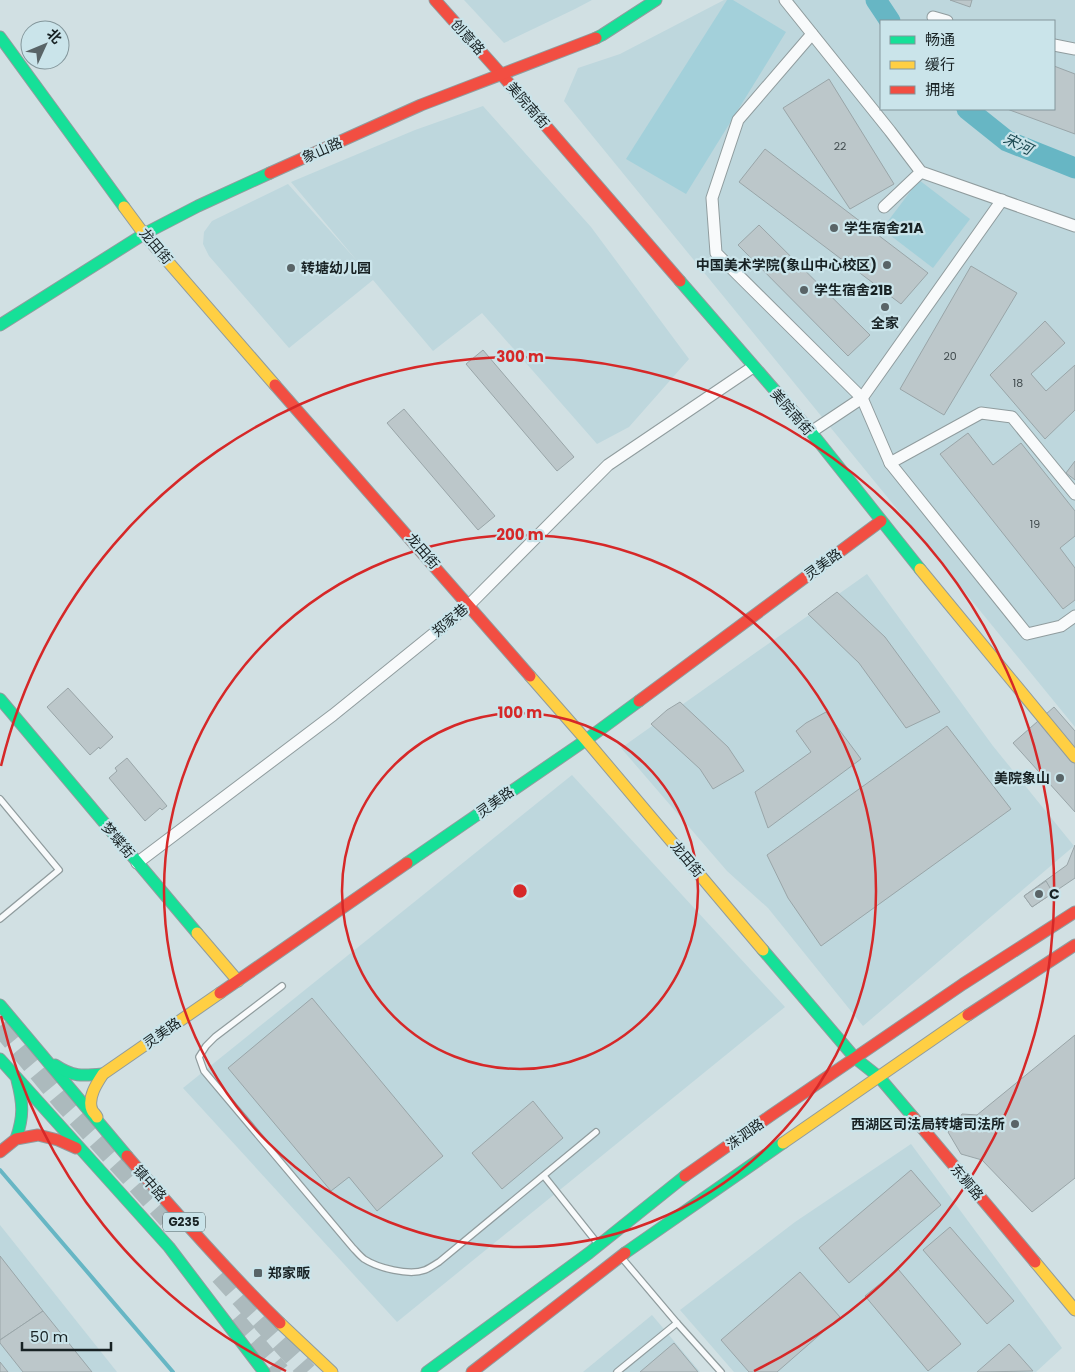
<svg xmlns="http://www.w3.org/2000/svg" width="1075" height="1372" viewBox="0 0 1075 1372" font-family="Poppins,'Noto Sans SC',sans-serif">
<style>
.built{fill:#bed7dd;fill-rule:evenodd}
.pitch{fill:#a3d0da}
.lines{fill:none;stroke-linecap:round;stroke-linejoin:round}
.stream{stroke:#67b6c4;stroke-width:4}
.river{stroke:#67b6c4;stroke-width:21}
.building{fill:#bcc7ca;stroke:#99a5a8}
.highway-tunnel{stroke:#acbabd;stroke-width:20;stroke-dasharray:20 10;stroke-linecap:butt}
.lane-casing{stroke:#909c9e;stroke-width:8}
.street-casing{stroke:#909c9e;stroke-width:13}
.fast-casing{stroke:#909c9e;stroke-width:13}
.slow-casing{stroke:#909c9e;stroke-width:13}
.jam-casing{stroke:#909c9e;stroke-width:13}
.lane{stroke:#f8fafb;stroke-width:5.5}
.street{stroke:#f8fafb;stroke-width:11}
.fast{stroke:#16e098;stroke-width:11}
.slow{stroke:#ffcf43;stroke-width:11}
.jam{stroke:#f24e42;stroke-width:11}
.ring{fill:none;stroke:#d62828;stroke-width:2.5}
.poi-dot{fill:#596467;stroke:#cae4ea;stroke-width:2}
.labels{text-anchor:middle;stroke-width:4.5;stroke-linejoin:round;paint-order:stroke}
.number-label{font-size:11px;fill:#414b4e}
.shield{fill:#cae4ea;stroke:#4d5c5f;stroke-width:1}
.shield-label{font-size:12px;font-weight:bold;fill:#182224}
.street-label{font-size:14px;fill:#182224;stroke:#cae4ea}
.poi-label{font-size:14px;font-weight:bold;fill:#182224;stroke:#cae4ea;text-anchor:start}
.water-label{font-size:15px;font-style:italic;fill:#1b4951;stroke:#cae4ea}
.centre{fill:#d62828;stroke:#cae4ea;stroke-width:2.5}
.ring-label{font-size:15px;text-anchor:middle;font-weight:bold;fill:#d62828;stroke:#cae4ea;stroke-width:4.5;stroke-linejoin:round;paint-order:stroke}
</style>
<rect width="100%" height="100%" fill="#d1e0e3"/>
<g class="built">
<path d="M464,0H592L575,9L504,43Z"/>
<path d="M724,0H1075V727L564,101L578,68L620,54ZM881,21H1054V109H881Z"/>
<path d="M483,106L591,227L689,359L629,427L597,444L482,313L433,351L373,280L289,348L209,256L203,244L204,232L212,221L288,184L358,262L291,182L415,130Z"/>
<path d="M867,574L993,746L1074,846L863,1026L768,908L727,871L621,748Z"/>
<path d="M572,775L785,1007L397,1322L183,1088Z"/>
<path d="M911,1144L1062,1348L1036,1372H734L680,1310L795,1222Z"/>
<path d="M0,1225L117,1372H0Z"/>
<path d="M652,1315L700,1372H583Z"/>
</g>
<g class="pitch">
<path d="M727,0H733L786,32L686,194L626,159Z"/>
<path d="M919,180L970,219L933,268L882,229Z"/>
</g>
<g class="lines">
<path class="stream" d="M0,1170L173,1372"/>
<g class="river">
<path d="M876,0L890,21"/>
<path d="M967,109L1007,141L1075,168"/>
</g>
</g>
<g class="building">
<path d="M950,0H972L970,7Z"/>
<path d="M1054,66L1075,74V134L1007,109H1054Z"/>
<path d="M829,79L894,184L850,209L783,108Z"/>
<path d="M765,149L928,273L901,304L739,182Z"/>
<path d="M759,225L870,335L848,356L738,245Z"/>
<path d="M971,266L1017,293L944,415L900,389Z"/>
<path d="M1045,321L1065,343L1031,374L1046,391L1075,365V410L1045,439L990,375Z"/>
<path d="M483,350L574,457L557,471L466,364Z"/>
<path d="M404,409L495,516L478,530L387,423Z"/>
<path d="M968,433L993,465L1021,443L1075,511V536L1060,548L1075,568V600L1063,609L940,454Z"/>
<path d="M1075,461V480L1066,473Z"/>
<path d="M837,592L885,637L940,712L906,728L859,663L808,614Z"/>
<path d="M68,688L113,737L100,749L99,747L90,755L47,707Z"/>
<path d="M680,702L728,747L744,771L713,789L700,769L651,724L667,710Z"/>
<path d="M1054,707L1075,731V812L1013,743Z"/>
<path d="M826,712L861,759L768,828L755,792L811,752L796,731L806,723Z"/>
<path d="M947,726L1011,809L821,946L788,898L767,855Z"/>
<path d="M127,758L167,806L162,810L160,808L145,821L109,778L117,771L115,768Z"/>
<path d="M1075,845V878L1032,907L1024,896L1067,865Z"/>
<path d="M1046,881L1053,893L1032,907L1024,896Z"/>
<path d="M312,998L443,1156L377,1211L349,1177L331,1191L228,1068Z"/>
<path d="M1075,1035V1178L1032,1212L982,1160L961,1154L948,1132L962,1114L977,1115Z"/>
<path d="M533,1101L563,1138L502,1189L472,1153Z"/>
<path d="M911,1170L941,1205L849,1283L819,1248Z"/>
<path d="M950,1227L1014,1301L987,1324L923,1250Z"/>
<path d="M0,1256L43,1311L0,1340Z"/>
<path d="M898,1269L961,1344L928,1371L865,1296Z"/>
<path d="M800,1272L840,1317L777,1372H749L721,1340Z"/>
<path d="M43,1311L92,1372H23L0,1343V1340Z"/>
<path d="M674,1343L698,1372H640Z"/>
<path d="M1009,1344L1033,1371L977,1372Z"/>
<path d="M0,1362L8,1372H0Z"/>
</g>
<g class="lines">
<g class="highway-tunnel">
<path d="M0,1026L63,1102L168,1219"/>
<path d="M220,1275L307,1372"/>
<path d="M234,1319L280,1372"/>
</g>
<defs>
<g id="lane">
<path d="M0,799L59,870L0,919"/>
<path d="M282,986L215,1037L206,1046L199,1057L204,1071L353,1248C356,1251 360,1256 364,1259C378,1268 409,1276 425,1270C430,1268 434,1265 439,1262L596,1132"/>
<path d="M544,1176L598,1244"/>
<path d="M622,1258L677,1323L721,1372"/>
<path d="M617,1372L677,1323"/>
</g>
<g id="street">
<path d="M785,0L890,131L921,172L1075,226"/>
<path d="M933,17L947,21"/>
<path d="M812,34L738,120L712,198L716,253L862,398L890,463L1027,634L1061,626L1075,616"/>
<path d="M1054,45L1075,49"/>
<path d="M884,207L921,172"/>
<path d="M811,432L862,398L1002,200"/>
<path d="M890,463L981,413L1012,417L1075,494"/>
<path d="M137,863L333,715L469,605L608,465L753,367"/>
</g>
<g id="fast">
<path d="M0,37L124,207"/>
<path d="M596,38L602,35L656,0"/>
<path d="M680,281L811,432L920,569"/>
<path d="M0,325L144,234L198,206L270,173"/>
<path d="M0,699L197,933"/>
<path d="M407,863L586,740L639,701"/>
<path d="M763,950L855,1058L879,1077L913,1117"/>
<path d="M0,1005L127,1156"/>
<path d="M0,1059L169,1247L264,1372"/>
<path d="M55,1065C73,1077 82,1076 103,1074"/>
<path d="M16,1139C24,1116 23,1103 17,1080"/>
<path d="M625,1253L783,1143"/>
<path d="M427,1372L589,1253L685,1176"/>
</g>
<g id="slow">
<path d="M124,207L144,234L275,385"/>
<path d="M920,569L1075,757"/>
<path d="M530,676L586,740L763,950"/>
<path d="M197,933L238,981"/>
<path d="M97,1117C97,1116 92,1111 92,1110C87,1098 97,1083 103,1074L220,993"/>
<path d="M783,1143L968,1015"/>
<path d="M1035,1262L1075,1310"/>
<path d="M280,1323L332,1372"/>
</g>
<g id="jam">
<path d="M435,0L501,74L680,281"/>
<path d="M270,173L421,105L596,38"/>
<path d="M275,385L530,676"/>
<path d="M639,701L881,521"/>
<path d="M220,993L407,863"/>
<path d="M968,1015L1075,945"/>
<path d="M913,1117L1035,1262"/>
<path d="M0,1152L16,1139L38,1135L58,1140L76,1148"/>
<path d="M127,1156C176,1213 226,1270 280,1323"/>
<path d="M685,1176L770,1116L963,984L1075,912"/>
<path d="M472,1372L625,1253"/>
</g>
</defs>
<use href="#lane" class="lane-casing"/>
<use href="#street" class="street-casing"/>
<use href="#fast" class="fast-casing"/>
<use href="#slow" class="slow-casing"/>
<use href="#jam" class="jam-casing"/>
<use href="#lane" class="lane"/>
<use href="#street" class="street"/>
<use href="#fast" class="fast"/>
<use href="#slow" class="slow"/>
<use href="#jam" class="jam"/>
</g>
<g class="ring">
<circle cx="520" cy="891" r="178"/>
<circle cx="520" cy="891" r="356"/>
<path d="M286 1371A534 534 0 0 1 1 1016M1 766A534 534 0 1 1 754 1371"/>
</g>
<g class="poi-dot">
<circle cx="834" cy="228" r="5"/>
<circle cx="887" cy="265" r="5"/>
<circle cx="291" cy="268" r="5"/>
<circle cx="804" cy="290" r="5"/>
<circle cx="885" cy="307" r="5"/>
<circle cx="1060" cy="778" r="5"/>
<circle cx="1039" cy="894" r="5"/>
<circle cx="1015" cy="1124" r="5"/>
<rect x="253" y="1268" width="10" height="10" rx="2.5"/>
</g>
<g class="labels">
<g class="number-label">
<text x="840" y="150">22</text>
<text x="950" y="360">20</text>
<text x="1018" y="387">18</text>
<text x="1035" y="528">19</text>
</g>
<rect class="shield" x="163" y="1212.5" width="42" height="19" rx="4"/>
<g class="shield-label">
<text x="184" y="1226">G235</text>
</g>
<g class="street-label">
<text transform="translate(468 37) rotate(48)" y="5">创意路</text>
<text transform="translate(528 105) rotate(49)" y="5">美院南街</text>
<text transform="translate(322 150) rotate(-24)" y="5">象山路</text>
<text transform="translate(156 246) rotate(50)" y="5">龙田街</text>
<text transform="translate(792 412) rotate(49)" y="5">美院南街</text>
<text transform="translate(423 551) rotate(49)" y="5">龙田街</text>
<text transform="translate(823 564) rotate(-36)" y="5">灵美路</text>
<text transform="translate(450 620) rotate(-40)" y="5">郑家巷</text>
<text transform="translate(495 802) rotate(-35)" y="5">灵美路</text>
<text transform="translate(118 840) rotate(50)" y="5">梦蝶街</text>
<text transform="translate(687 859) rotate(50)" y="5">龙田街</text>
<text transform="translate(162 1033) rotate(-35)" y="5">灵美路</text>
<text transform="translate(745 1134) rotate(-35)" y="5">洙泗路</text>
<text transform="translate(967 1182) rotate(50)" y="5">东狮路</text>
<text transform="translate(150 1183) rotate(49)" y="5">镇中路</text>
</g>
<g class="poi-label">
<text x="844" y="233">学生宿舍21A</text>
<text x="877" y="270" text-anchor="end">中国美术学院(象山中心校区)</text>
<text x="301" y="273">转塘幼儿园</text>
<text x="814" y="295">学生宿舍21B</text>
<text x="885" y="328" text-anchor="middle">全家</text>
<text x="1050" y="783" text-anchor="end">美院象山</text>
<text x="1049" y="899">C</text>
<text x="1005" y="1129" text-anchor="end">西湖区司法局转塘司法所</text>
<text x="268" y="1278">郑家畈</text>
</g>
<g class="water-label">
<text transform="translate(1018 144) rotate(26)" y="5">宋河</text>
</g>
</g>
<circle cx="520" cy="891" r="8" class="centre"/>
<g class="ring-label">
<text x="520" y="362">300 m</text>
<text x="520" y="540">200 m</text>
<text x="520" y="718">100 m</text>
</g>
<rect x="880" y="20" width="175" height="90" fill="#cae4ea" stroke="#83969b"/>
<rect x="890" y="36" width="25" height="8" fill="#16e098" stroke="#83969b"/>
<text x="925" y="45" font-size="15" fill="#182224">畅通</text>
<rect x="890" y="61" width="25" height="8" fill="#ffcf43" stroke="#83969b"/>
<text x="925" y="70" font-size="15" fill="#182224">缓行</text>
<rect x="890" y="86" width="25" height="8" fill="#f24e42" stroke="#83969b"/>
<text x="925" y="95" font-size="15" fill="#182224">拥堵</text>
<g transform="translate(45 45) rotate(46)"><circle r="24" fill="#cae4ea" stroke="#83969b"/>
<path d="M0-4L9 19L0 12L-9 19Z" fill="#596467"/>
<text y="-8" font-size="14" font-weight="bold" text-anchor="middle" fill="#182224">北</text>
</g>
<path d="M22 1342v8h89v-8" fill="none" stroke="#182224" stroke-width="2.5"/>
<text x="30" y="1342" font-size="15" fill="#182224" stroke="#cae4ea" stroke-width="4" paint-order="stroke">50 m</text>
</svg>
